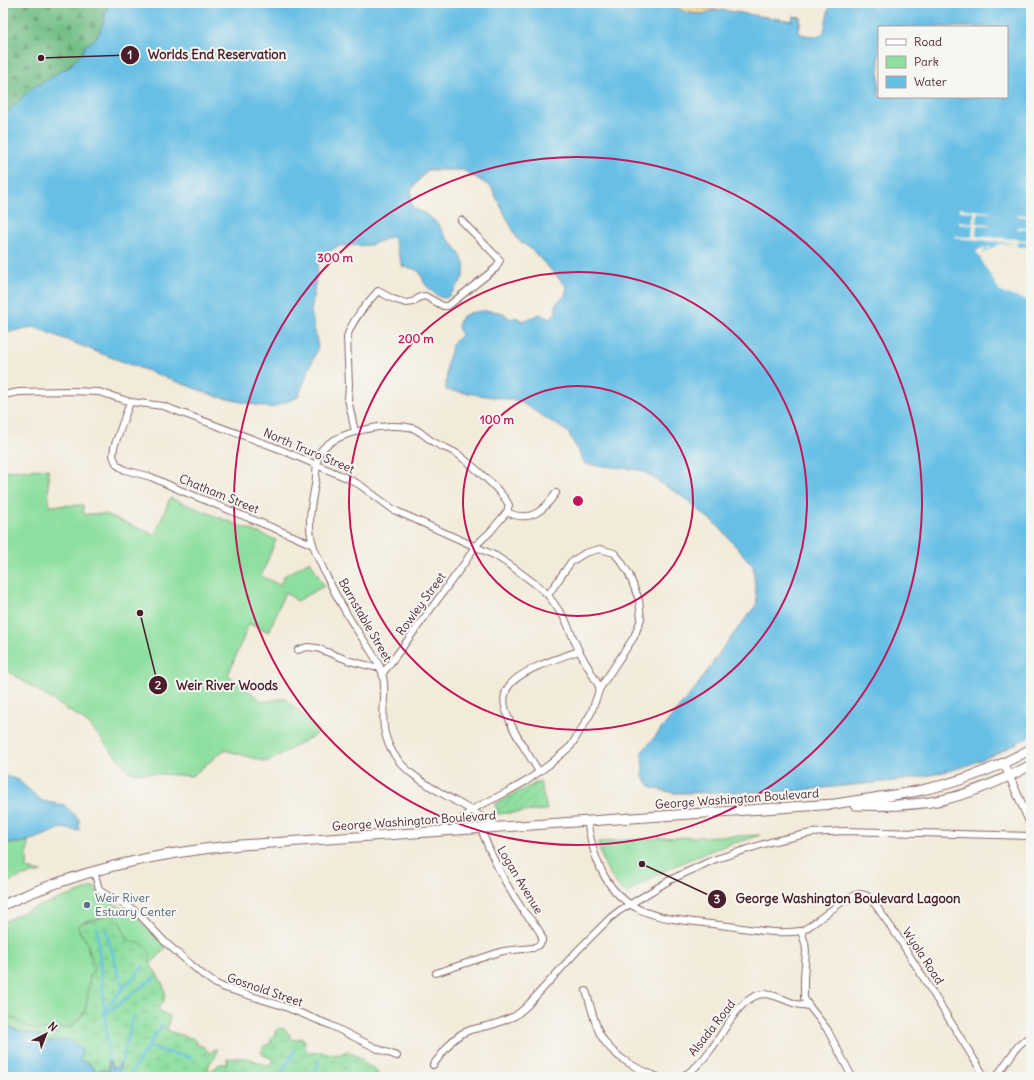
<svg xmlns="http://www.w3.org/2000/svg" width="1034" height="1080" viewBox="0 0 1034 1080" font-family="Delius,sans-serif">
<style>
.green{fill:#8ddf9f;stroke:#6c7f65}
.forest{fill:url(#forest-firs);stroke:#5e6e58}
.wetland{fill:url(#wetland-marsh);stroke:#6c7f65}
.sand{fill:url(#sand-dots);stroke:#9c7c64}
.garden{fill:url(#garden-furrows);stroke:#6c7f65}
.water{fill:#67bfe5;stroke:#586f88;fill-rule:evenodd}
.pier{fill:#f3ebd9}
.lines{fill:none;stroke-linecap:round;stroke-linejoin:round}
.stream{stroke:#67bfe5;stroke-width:2.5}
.minor-casing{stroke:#856668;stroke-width:8}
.tertiary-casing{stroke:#856668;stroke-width:9}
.primary-casing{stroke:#856668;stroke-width:11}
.minor{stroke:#fff;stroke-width:6}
.tertiary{stroke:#fff;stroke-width:7}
.primary{stroke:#fff;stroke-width:9}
.ring{fill:none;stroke:#c2185b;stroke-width:2}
.service-dot{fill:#5c6f8a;stroke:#f6f6f2;stroke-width:1.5}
.labels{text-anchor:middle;stroke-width:4;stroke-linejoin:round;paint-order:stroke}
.street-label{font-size:12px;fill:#4a1f2b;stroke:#f6f6f2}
.service-label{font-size:12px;fill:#4e5e75;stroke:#f6f6f2;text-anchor:start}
.centre{fill:#c2185b;stroke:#f6f6f2;stroke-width:2}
.ring-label{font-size:12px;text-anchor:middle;font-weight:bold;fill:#c2185b;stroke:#f6f6f2;stroke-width:4;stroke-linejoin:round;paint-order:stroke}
.leader{fill:none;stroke:#4a1f2b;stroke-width:1.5}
.callout-dot{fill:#4a1f2b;stroke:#f6f6f2;stroke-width:1.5}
.mark-label{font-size:12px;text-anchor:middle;font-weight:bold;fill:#fff}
.callout-label{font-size:13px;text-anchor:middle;font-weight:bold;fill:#4a1f2b;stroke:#f6f6f2;stroke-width:4;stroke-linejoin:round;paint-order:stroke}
</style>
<defs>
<pattern id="forest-firs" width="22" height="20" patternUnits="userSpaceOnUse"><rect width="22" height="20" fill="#72be86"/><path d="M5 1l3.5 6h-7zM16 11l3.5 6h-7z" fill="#609a6e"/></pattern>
<pattern id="wetland-marsh" width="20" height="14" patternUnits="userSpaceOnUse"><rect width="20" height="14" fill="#8ddf9f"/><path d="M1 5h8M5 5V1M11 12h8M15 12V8" fill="none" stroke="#7bbf89"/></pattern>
<pattern id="sand-dots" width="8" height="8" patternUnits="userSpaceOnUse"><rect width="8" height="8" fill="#eeda9e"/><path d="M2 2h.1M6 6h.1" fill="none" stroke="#cebb88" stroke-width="1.8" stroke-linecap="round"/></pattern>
<pattern id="garden-furrows" width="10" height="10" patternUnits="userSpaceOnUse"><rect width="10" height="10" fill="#8ddf9f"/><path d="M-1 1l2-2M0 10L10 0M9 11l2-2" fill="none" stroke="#7bbf89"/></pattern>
</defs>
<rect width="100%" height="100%" fill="#f6f6f2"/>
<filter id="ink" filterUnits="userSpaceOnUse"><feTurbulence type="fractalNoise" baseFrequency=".025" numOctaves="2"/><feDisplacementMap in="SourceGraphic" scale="8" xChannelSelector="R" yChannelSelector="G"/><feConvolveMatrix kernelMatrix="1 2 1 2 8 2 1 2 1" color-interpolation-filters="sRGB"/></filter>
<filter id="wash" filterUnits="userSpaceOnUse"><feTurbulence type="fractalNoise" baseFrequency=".012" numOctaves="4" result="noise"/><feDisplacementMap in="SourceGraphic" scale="16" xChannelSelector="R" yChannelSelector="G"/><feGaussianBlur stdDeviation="0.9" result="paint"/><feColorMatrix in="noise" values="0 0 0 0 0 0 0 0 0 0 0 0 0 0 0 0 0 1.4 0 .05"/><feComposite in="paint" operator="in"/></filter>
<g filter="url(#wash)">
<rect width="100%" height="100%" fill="#f3ebd9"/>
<g class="green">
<path d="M48,469L49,506L83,505V514H105L155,535L170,498L276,540L261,576L280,585L284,576L310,561L324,586L297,601L285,592L269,632L249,624L228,675L263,702L285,698L319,731L315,735L267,762L224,750L192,776L129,772L88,723L3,668V471Z"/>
<path d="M760,835C749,840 735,842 724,846C690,858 656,873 626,894C611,880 602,863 598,842L658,838Z"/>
<path d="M28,841L27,869L42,872L23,876L3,884V843H21Z"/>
<path d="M94,887L98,893L102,897L136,916L166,948L151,964L149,961L126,936L118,919L108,915L93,920H87L79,931L87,942L89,953L93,959L94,970L90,976L86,1008L82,1016L70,1027L43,1030L30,1028L11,1017L3,1010V922L28,910Z"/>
</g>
<path class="forest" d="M3,3H109C101,21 105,36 85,46L82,53L68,68L62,70L48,80L32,88L8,112L3,115Z"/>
<path class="wetland" d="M108,915H115C122,923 123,934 131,942C141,941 147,947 151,955L149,961C154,972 169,986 164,1000C163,1003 160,1005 158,1008L164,1014L169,1015L170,1017L167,1029L171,1032L194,1039L197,1044L204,1047L210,1053L215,1049H217L215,1058L209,1064L207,1068L208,1071H211L220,1064H227V1059C235,1058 243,1057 251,1059C258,1061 262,1066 270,1065L273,1062V1059L263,1055L261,1053L264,1046L271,1043V1038L275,1034L276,1030C285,1024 288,1034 293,1040L302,1038C306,1040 305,1043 304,1047L310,1053L323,1052L338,1055L347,1051L361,1058L366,1065L374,1068L377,1072L380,1077H131L129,1074L127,1077H111L116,1076L120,1063L117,1067L113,1068L110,1061H108L109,1070L107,1071L102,1070L96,1071L92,1068L90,1064L80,1060L82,1052L69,1039L48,1042C43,1039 38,1035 31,1033C28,1033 25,1034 22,1033C10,1028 3,1023 3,1010L11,1017L30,1028L43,1030L70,1027L82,1016L86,1008L90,976L94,970L91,964L92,959C89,953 89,946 86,941C83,935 79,933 78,926C84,921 86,922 93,920C98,919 103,916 108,915Z"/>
<path class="sand" d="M651,3H687L711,9L792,21L793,16L800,17V26L699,21Z"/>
<path class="garden" d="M540,781L547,810L498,814L495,804Z"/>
<g class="water">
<path d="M109,3H665L689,13L702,14L711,11L722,10L792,21L793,16L800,17L799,33C806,36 819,38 824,32L830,3H1031V247L1007,248L993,256L1013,289L1031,295V736L998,753L963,767L931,775L904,780L783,792L674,793L652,788L643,777L642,752L697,686L725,645L757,604L753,566L719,527L686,499L641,470L585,464L568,432L519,401L446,390L447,363L451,352L452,344L461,335L458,326C459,323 460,319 462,317C470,310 495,309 505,314L506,316L511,319L516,317L523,321L540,314L549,319L556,312V304L565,296L567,287L531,249L518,240L491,187L463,170H427L411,190L412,207C421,212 431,216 438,224C441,228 443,233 446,237C459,250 473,268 458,285C455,289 450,297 445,298C439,299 429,289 425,284C423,281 422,276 420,273C416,268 408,268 403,267L393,236L370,245L338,246L319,258L311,312L318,347L298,397L271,408L218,397L97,352L34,327L3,333V115L8,112L32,88L48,80L62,70L68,68L82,53L85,46C105,36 101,21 109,3ZM879,27H1007V97H879Z"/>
<path d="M3,775L18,780L42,801L64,805L79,819V831L62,828L40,837L21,843H3Z"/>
<path d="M3,1018C11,1034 27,1031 40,1036C43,1038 45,1041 48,1042L69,1039C74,1044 80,1045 82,1052L80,1060L90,1064L92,1068L96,1071L102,1070L107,1071L109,1070V1060L113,1068L117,1067L121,1062L120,1069L117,1076L111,1077H3Z"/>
</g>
<path class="pier" d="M960,208L991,212V213L978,212L977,223L990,224V226L977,225L976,236L1028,240L1029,230L1017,229V227L1029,228L1030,218L1018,216V214L1031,216V243L1017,242V247H1031V249L1007,250L996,256L1014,288L1031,293V295L1028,294L1027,300L1009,295V293L1005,295L1003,292H1000L976,251L984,247L985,249L990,246L991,247L983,252L984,253L999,244L1014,243L955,238V236L972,237L973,225L959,224V222L973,223L974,212L960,211Z"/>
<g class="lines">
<g class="stream">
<path d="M97,928L109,1060"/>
<path d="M106,930L123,990"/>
<path d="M104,1010L144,966"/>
<path d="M105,1014L154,978"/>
<path d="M148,1047L191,1058"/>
<path d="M121,1062L130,1032L131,1023L134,1016"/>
<path d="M130,1075L162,1025"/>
<path d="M230,1077L233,1072"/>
<path d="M279,1077L295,1051"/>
<path d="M314,1077L319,1060"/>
</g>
</g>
</g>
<g filter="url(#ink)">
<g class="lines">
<defs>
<g id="minor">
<path d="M3,395L19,392L70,391L99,392L131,402L163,406L277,448L347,478L360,485L394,510L496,556L514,568L538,586L548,595L565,619L579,651L600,688"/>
<path d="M130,402L114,447L113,456L117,465L125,470L151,477L180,490L293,536L313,545"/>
<path d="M355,432L348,399L349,385L347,337C352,320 366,304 378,291L393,299L406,303L413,302L420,297L425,296L443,306H448L496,268L500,260L461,220"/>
<path d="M507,512C529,523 543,512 556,493"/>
<path d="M298,650L307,647L317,648L350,661L374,667H380"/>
<path d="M383,673L413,633L466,561L475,546L490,532L501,519L507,512L509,505C502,491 472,465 459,455C451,449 440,447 432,441C425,437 420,430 412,428C390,421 333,432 320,452C315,461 317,475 315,485C312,501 308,520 311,536C313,549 319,559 324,571C331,586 339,601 348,616C357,632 370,647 379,665C389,684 381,707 384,728C390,767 424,783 455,801C470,809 484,818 498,827"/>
<path d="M539,772C529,754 516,738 509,719C505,710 502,698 507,689C516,671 561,657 579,651"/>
<path d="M587,822C590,835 592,848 597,860C619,920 666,918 720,925C746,928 775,935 801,931L805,943L806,951L804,978V998L809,1006L827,1029L852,1077"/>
<path d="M452,830L471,810L507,792L525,782L550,764L571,746L591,713L600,688L634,637L641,619L639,600L629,574L621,561L614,553L600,549L585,553L571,562L548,595"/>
<path d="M94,871L99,889L103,893L136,911L165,942L202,974L216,984L225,988L283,1006L330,1025L378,1049L397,1056"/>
<path d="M801,931C817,924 847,893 861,894C865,894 869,897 872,900L898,937L985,1077"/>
<path d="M436,973L503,951L533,948L539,945L542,941C543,931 530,919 524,912C506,886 492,858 481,829"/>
<path d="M586,991C591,1006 594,1023 601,1036C613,1057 635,1068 658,1077"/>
<path d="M433,1065L452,1041L461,1034L470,1030L495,1024L515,1016L526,1007L578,950L610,918L619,911L670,880L713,860L770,842L811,833L845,831L1031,836"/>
<path d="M681,1077C694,1071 704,1059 712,1048C725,1031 740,995 764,994C775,994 786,1001 796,1004C800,1005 805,1005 809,1006"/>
<path d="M996,1077L1018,1046L1031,1035"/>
</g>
<path id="tertiary" d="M1004,764L1031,825"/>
<g id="primary">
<path d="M855,805C884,806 913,806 942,800C973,793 1003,780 1031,765"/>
<path d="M3,905C78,870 159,852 241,845L835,804C864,799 893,796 922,790C961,782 997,768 1031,749"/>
</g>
</defs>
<use href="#minor" class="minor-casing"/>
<use href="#tertiary" class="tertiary-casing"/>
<use href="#primary" class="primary-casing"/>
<use href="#minor" class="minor"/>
<use href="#tertiary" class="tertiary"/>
<use href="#primary" class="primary"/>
</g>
</g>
<g class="ring">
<circle cx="578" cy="501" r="115"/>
<circle cx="578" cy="501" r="229"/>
<circle cx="578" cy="501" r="344"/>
</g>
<circle class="service-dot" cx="87" cy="905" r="4"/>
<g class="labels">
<g class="street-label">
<text transform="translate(309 451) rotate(23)" y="4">North Truro Street</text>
<text transform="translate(219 494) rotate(22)" y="4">Chatham Street</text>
<text transform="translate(421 604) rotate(-54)" y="4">Rowley Street</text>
<text transform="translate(365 620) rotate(60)" y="4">Barnstable Street</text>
<text transform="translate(737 799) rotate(-4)" y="4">George Washington Boulevard</text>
<text transform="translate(414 821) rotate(-4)" y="4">George Washington Boulevard</text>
<text transform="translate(520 880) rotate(59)" y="4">Logan Avenue</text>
<text transform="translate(923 956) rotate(57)" y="4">Wyola Road</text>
<text transform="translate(265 990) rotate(19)" y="4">Gosnold Street</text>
<text transform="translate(712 1028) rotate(-52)" y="4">Alsada Road</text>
</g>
<g class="service-label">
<text x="95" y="902">Weir River<tspan x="95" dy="14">Estuary Center</tspan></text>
</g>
</g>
<circle cx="578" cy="501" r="6" class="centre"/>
<g class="ring-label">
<text x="335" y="262">300 m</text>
<text x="416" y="343">200 m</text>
<text x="497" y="424">100 m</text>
</g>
<path class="leader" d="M41 58L130 55M140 613L158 685M642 864L717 899"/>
<g class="callout-dot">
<circle cx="41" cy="58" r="4"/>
<circle cx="140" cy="613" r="4"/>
<circle cx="642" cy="864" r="4"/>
<circle cx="130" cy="55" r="10"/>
<circle cx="158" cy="685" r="10"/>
<circle cx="717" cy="899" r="10"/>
</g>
<g class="mark-label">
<text x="130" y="59">1</text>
<text x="158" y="689">2</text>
<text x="717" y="903">3</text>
</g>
<g class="callout-label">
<text x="217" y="59">Worlds End Reservation</text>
<text x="227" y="690">Weir River Woods</text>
<text x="848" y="903">George Washington Boulevard Lagoon</text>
</g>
<rect width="1034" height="1080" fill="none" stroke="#f6f6f2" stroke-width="16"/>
<rect x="878" y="26" width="130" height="72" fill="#f6f6f2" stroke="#b1a0a2"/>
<rect x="886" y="39" width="20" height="6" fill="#ffffff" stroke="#b1a0a2"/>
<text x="914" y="46" font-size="12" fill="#4a1f2b">Road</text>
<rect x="886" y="56" width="20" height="12" fill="#8ddf9f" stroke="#b1a0a2"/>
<text x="914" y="66" font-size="12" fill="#4a1f2b">Park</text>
<rect x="886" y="76" width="20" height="12" fill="#67bfe5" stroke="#b1a0a2"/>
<text x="914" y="86" font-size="12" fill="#4a1f2b">Water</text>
<g transform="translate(46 1034) rotate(42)" stroke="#f6f6f2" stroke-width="3" paint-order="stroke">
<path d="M0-3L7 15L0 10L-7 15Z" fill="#4a1f2b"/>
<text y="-6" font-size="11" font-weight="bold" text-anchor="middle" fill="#4a1f2b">N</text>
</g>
</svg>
